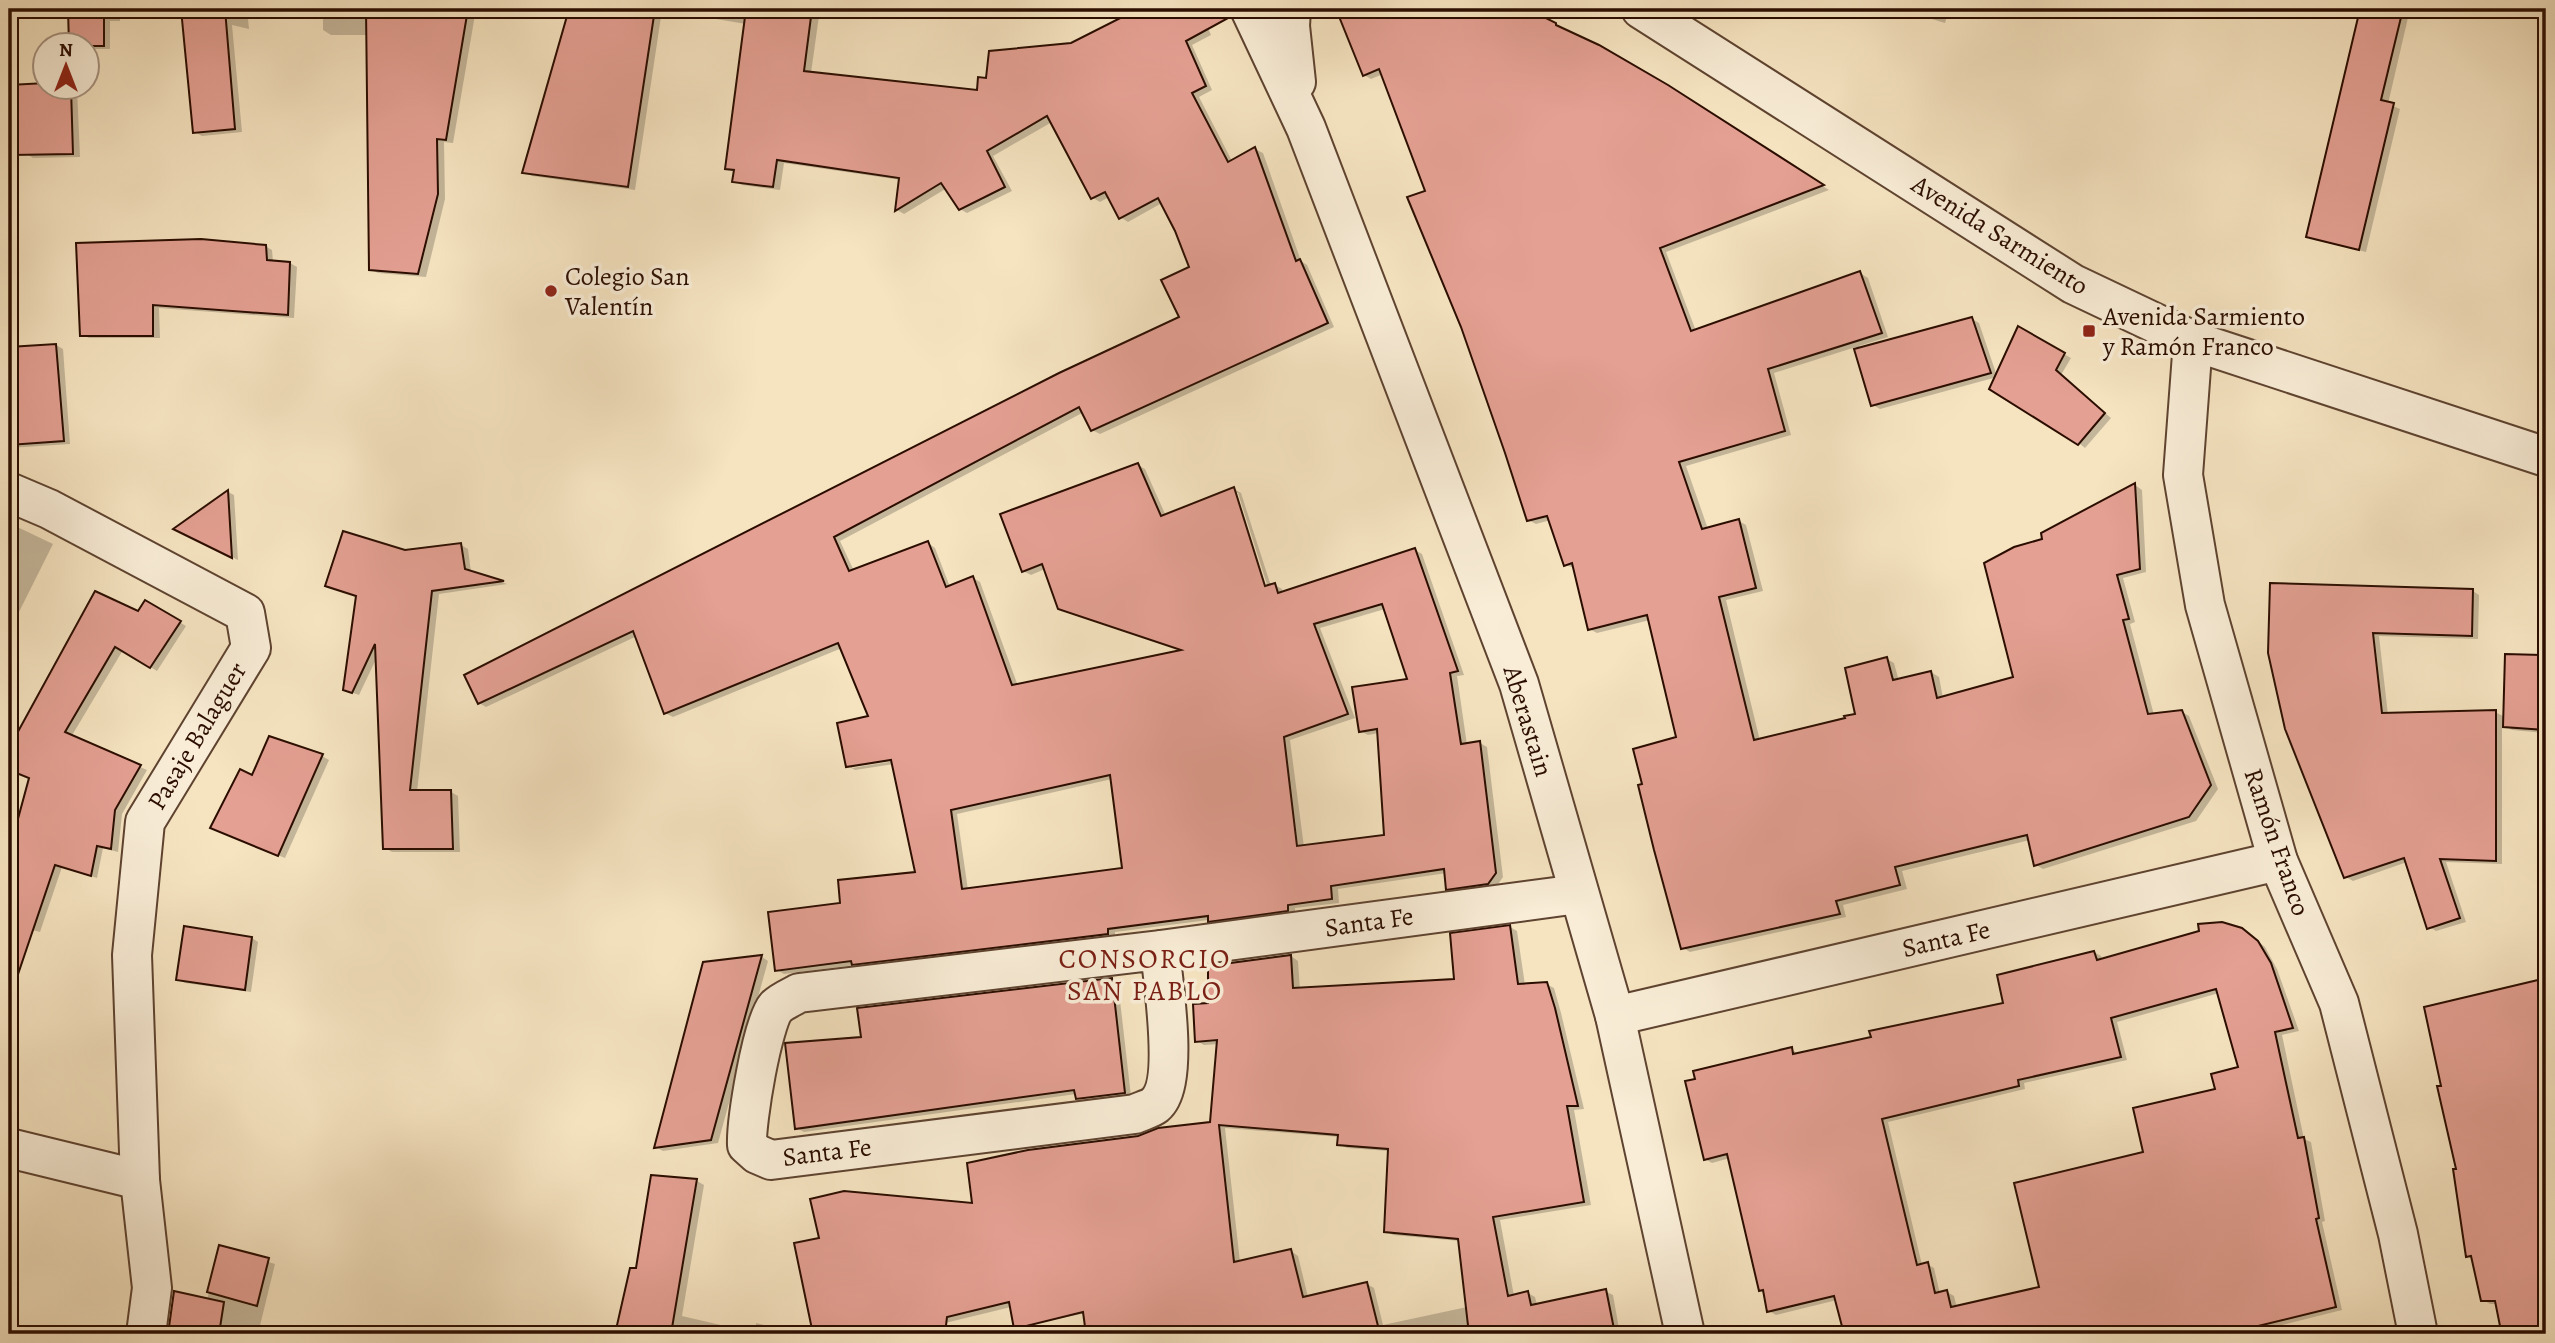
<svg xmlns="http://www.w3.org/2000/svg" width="2555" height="1343" font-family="Alegreya,serif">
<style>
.shadow{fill:#0003;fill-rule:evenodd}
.building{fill:#e4a093;stroke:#2b0d00;stroke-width:2;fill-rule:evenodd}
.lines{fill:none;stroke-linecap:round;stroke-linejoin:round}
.minor-casing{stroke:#5e4330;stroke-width:42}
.minor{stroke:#f9edd7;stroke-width:38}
.poi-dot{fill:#8f2418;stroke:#f9edd7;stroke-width:2.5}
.labels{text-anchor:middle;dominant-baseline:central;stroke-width:7;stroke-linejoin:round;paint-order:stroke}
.street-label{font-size:26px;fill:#2b0d00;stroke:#f9edd7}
.poi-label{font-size:26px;fill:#2b0d00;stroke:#f9edd7;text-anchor:start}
.neighbourhood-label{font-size:28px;letter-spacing:2px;fill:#7a1f14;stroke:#f9edd7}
</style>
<rect width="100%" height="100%" fill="#f6e4c1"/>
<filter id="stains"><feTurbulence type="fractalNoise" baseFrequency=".00286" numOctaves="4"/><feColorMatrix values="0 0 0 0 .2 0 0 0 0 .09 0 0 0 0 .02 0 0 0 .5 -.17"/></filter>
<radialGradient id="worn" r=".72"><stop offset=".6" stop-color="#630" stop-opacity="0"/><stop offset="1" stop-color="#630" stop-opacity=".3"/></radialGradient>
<g class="shadow">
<polygon points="70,9 120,9 120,21 110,21 110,49 88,49 88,46 71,45"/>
<polygon points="178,9 247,9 249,29 232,25 242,132 202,136 195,132 183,17 180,15"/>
<polygon points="299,9 476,9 453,143 444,142 445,199 426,277 378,273 370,269 368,35 331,35 323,30 323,14 306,16 299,12"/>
<path d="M494,9H820L811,73L978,91L987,80L1072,45L1123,19L1118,9H1200L1211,35L1192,45L1212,90L1199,97L1232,161L1255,149L1263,153L1301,261L1307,265L1334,327L1100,434L1092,430L1084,412L840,541L854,571L928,543L935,548L950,587L973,578L980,582L1018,686L1183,651L1067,612L1059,608L1045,569L1031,575L1023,571L1138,465L1145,469L1166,516L1234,489L1241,493L1271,586L1275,585L1282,589L1283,593L1415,550L1422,554L1464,675L1457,676L1467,745L1480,743L1487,747L1503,877L1496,887L1455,893L1448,889L1447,873L1338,889L1339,903L1295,908V914L1217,925L1208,920L1115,932V938L861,968L855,965L784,974L777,970L842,905L917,873L894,764L855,770L848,766L870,717L842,648L673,717L665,713L637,636L486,707L479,703L1181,318L1191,268L1162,203L1128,222L1120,217L1109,197L1100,202L1093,198L1052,122L993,156L1012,191L967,213L960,209L947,188L904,214L897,210L901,180L784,163L780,190L742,185L734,181V172L727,168L746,24L662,10L635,190L532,176L524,172L568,19ZM1234,493H1238L1270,594L1266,595ZM1385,609L1410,680L1360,731L1368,735L1379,733L1386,837L1304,847L1290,740L1355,718L1320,628ZM900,756V760L852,768V765ZM1112,779L1124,870L968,890L957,814Z"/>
<polygon points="1337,9 1497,9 1556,25 1675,92 1829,190 1666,252 1696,331 1860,273 1868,278 1888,337 1859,346 1860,349 1972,319 1979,323 1997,376 2019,329 2071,358 2061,375 2111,418 2085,448 1997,377 1880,409 1873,405 1856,347 1774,373 1791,435 1686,466 1708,529 1739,521 1746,525 1763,591 1726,600 1760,741 1857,715 1887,659 1894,663 1899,681 1931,672 1939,677 1943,698 2015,678 2044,541 2135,485 2142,490 2146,572 2123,578 2135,622 2130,624 2154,715 2182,712 2189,716 2218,789 2196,821 2043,869 2036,865 2030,840 1902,871 1907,889 1843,905 1846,917 1690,952 1683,948 1678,739 1650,620 1597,633 1589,629 1575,568 1565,565 1551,520 1536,524 1528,520 1428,192 1383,74 1371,79 1364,75"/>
<polygon points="1899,9 1949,9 1945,23"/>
<polygon points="2362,9 2410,9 2388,104 2400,109 2366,252 2315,240 2308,236"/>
<polygon points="46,88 77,88 80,157 33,158 27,154"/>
<polygon points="265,246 272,250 273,262 290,263 297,267 294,318 159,308 160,338 89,338 82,335"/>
<polygon points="56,345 63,349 70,444 9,448 9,349"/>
<polygon points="228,492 234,495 238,560 182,533"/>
<polygon points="9,523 53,544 9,632"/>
<polygon points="461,545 468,549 471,572 507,584 439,594 417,792 451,792 458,796 460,852 392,852 385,848 377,657 359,695 345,690 358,597 327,585 404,552"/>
<polygon points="2473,591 2479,595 2478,639 2379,636 2388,715 2495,712 2505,717 2507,656 2546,656 2546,733 2512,730 2502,724 2502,864 2446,862 2466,922 2436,931 2429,927 2407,862 2353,881 2346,877 2270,653"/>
<polygon points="96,594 138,613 146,602 186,626 157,671 123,650 71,737 147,770 122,814 118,852 103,848 97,878 62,867 40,932 9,924 9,852 11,852 30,778 9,769 9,751"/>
<polygon points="322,756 329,760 285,858 219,831 253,777"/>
<path d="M1510,927L1517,931L1525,985L1546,984L1554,988L1561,1013L1584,1109L1574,1110L1591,1205L1500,1220L1514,1296L1528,1293L1535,1297L1537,1305L1605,1291L1613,1295L1620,1334H1154L1151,1322L1101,1310L1022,1326L1011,1307L941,1324L938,1334H815L796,1245L974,1205L1138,1137L1211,1124L1219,1044L1204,1045L1197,1041L1209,1005L1291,956L1298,961L1300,990L1456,981ZM1225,1128L1340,1137L1339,1144L1347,1148L1389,1151L1386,1231L1393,1235L1460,1241L1467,1307L1383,1325L1374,1288L1367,1284L1308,1297L1298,1256L1291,1251L1240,1262Z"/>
<path d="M2249,934L2265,947L2277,969L2299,1031L2282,1035L2304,1139L2311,1142L2325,1221L2322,1222L2342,1310L2246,1334H1846L1837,1300L1776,1315L1769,1311L1765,1292L1761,1290L1730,1158L1712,1163L1705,1159L1792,1049L1799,1055L2005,1005L2094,952L2101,956L2102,960ZM2219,993L2240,1069L2145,1153L2041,1289L1957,1308L1954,1296L1947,1292L1940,1294L1934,1268L1927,1264L1922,1265L1888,1122L2025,1089L2024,1083L2127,1060L2117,1022Z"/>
<polygon points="252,938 258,942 251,992 185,983 178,979"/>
<polygon points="762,957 768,961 718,1143 663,1151 656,1147 704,963"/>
<polygon points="1112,980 1118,983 1131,1096 1084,1102 1077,1098 1076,1094 804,1132 797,1128 863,1039"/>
<polygon points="2538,982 2545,986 2546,991 2546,1334 2508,1334 2506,1328 2502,1325 2497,1304 2490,1304 2483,1300 2473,1259 2467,1256 2458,1170"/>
<polygon points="653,1177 697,1181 704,1185 682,1316 755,1333 756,1323 800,1334 617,1334 631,1269 637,1270"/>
<polygon points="221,1247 275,1264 258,1334 174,1334 170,1332 207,1300"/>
</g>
<g class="building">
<polygon points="68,9 104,9 104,46 69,46"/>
<polygon points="181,9 225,9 235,129 193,133"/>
<polygon points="366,9 468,9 446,140 437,139 438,194 418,274 369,270"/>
<polygon points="569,9 655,9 628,187 522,173"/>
<path d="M746,9H812L804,71L977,90L978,77L986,78L989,51L1071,43L1138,9H1228L1230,17L1186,41L1206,86L1192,93L1228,162L1255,147L1296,261L1300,259L1328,323L1091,431L1079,407L834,537L849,571L928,541L946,587L973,576L1012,685L1181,650L1058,609L1042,564L1022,572L1000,514L1138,463L1161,516L1234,487L1265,586L1275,583L1278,593L1415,548L1458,671L1450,673L1461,744L1480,741L1496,873L1488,884L1446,890L1444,869L1331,886L1332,899L1288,905V911L1208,922V916L1108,929V934L852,965L851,961L775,971L768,912L840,903L838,880L915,872L891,760L846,767L837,723L868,716L838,643L664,714L633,631L478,704L464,675L1059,373L1179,317L1161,280L1189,267L1175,231L1158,198L1119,219L1105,192L1091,199L1047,116L987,151L1005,187L959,210L941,183L895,211L899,178L777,160L773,187L732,182L734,170L725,169ZM1382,604L1407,679L1352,687L1359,732L1377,729L1384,835L1297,846L1284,737L1348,714L1314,624ZM1110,775L1122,868L962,889L951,810Z"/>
<polygon points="1336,9 1528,9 1556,23 1556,25 1599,45 1668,85 1824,185 1660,248 1691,331 1860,271 1882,333 1768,369 1785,431 1679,462 1702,529 1739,519 1756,588 1719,597 1754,740 1845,718 1844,716 1855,714 1845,668 1887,657 1893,680 1931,671 1937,698 2013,677 1984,563 2014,547 2042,539 2041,533 2135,483 2140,569 2117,575 2129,619 2123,620 2148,714 2182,710 2211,785 2189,817 2034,866 2027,835 1895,867 1900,885 1836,901 1840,914 1681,949 1654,850 1638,785 1642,784 1633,749 1676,737 1647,615 1588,630 1572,563 1564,566 1547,516 1527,521 1505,453 1461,327 1407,197 1425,191 1379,69 1363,76"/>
<polygon points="2360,9 2403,9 2381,100 2394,103 2359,250 2306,237"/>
<polygon points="46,83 46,88 71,88 73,154 11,155 9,85"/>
<polygon points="201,239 266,245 267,260 290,262 288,315 153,305 153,336 80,336 76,243"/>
<polygon points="1972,317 1991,373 1871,406 1854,349"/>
<polygon points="2018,326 2065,353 2056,370 2105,413 2078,445 1989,389"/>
<polygon points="56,344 64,441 9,445 9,347"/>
<polygon points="228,490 232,558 173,529"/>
<polygon points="343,531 405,550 461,543 465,569 504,581 432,591 410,790 451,790 453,849 383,849 375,644 352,693 343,690 356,596 325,586"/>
<polygon points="2270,583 2473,589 2472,636 2373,633 2382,713 2496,710 2496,861 2440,859 2460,918 2427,929 2404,858 2344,878 2285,729 2268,653"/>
<polygon points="95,591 138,611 145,600 181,621 150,668 115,647 65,732 141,765 115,810 111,849 97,846 91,876 55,865 15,983 9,982 9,852 29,778 9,770 9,748"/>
<polygon points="2505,654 2546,655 2546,730 2503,727"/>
<polygon points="269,736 323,754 278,856 210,828 240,769 252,775"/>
<path d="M2222,922L2242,928L2258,941L2271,963L2293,1028L2275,1032L2298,1138L2304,1137L2319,1218L2316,1219L2336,1307L2225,1334H1844L1834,1296L1767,1312L1763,1290L1759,1291L1727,1154L1704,1160L1685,1081L1695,1079L1693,1071L1792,1047L1793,1054L1871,1037L1869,1031L2003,1003L1997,975L2094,951L2097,960L2199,931L2198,924ZM2216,989L2238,1067L2211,1074L2215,1089L2133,1108L2143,1152L2014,1183L2039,1287L1951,1307L1947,1290L1935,1293L1928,1262L1917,1265L1882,1119L2019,1086L2018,1080L2121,1057L2111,1018Z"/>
<polygon points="1510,925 1518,984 1547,982 1555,1008 1578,1106 1567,1106 1584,1202 1493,1217 1508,1296 1528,1291 1531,1305 1606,1289 1615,1334 1469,1334 1458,1239 1384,1232 1388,1149 1337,1145 1338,1135 1219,1125 1234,1262 1291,1249 1303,1297 1367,1282 1380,1334 1086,1334 1083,1312 1014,1329 1009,1302 947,1317 945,1334 813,1334 794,1243 819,1238 810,1199 844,1191 972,1203 967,1163 1028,1150 1138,1136 1158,1128 1210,1122 1217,1040 1195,1042 1193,1004 1208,1003 1208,966 1291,955 1293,988 1454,979 1450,933"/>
<polygon points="184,926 252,937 245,990 176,980"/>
<polygon points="762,955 711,1140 654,1148 703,962"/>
<polygon points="1112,978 1125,1093 1076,1099 1074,1090 795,1129 785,1043 861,1037 857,1008"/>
<polygon points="2538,980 2546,1013 2546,1334 2506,1334 2504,1326 2500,1326 2495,1301 2481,1301 2471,1256 2466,1257 2453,1169 2456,1169 2437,1086 2441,1086 2424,1007"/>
<polygon points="651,1175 697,1179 671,1334 615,1334 630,1268 636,1268"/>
<polygon points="219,1245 269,1258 257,1306 207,1292"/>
<polygon points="174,1291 224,1302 219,1334 168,1334"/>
</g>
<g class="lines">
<g class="minor-casing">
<g id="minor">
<polyline points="1250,9 1306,128 1519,684 1615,1016 1685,1334"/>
<polyline points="1291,9 1290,26 1296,82"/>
<polyline points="1641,9 2073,284 2193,341 2546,457"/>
<polyline points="2193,341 2183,475 2205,605 2278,861 2339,1003 2398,1234 2418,1334"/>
<polyline points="9,492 49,509 245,613 251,648 145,822 132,955 140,1180 152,1288 146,1334"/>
<path d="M1160,950C1163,982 1180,1084 1155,1105C1150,1109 1141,1111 1135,1114L771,1160L757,1154L747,1145C746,1122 762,1023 776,1007C782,1001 792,997 799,993L1160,950L1578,894"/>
<polyline points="1615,1016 2278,861"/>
<polyline points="9,1148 140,1180"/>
</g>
</g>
<use href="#minor" class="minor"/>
</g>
<g class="poi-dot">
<circle cx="551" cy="291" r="7"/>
<rect x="2082" y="324" width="14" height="14" rx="3.5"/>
</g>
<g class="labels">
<g class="street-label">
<text transform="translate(2000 235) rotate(32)">Avenida Sarmiento</text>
<text transform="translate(1528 721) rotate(73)">Aberastain</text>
<text transform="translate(197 736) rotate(-59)">Pasaje Balaguer</text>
<text transform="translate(2277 842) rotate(71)">Ramón Franco</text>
<text transform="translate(1369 922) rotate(-8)">Santa Fe</text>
<text transform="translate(1946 939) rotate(-13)">Santa Fe</text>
<text transform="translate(827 1152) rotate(-7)">Santa Fe</text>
</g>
<g class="poi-label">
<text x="565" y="276">Colegio San<tspan x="565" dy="30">Valentín</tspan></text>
<text x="2103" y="316">Avenida Sarmiento<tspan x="2103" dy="30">y Ramón Franco</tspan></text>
</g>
<g class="neighbourhood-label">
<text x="1145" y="959">CONSORCIO<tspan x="1145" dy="32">SAN PABLO</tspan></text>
</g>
</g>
<rect width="2555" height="1343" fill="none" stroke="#f6e4c1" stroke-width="35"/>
<rect x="10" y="10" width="2534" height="1322" fill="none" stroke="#2b0d00" stroke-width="3.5"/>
<rect x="18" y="18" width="2520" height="1308" fill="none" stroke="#2b0d00" stroke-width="2"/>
<g transform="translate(66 66)"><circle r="33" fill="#f9edd7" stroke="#a79381" stroke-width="2"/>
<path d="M0-5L12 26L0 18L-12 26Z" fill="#8f2418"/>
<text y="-10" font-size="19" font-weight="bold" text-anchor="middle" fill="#2b0d00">N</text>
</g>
<rect width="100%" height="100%" filter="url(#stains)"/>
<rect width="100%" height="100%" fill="url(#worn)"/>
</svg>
